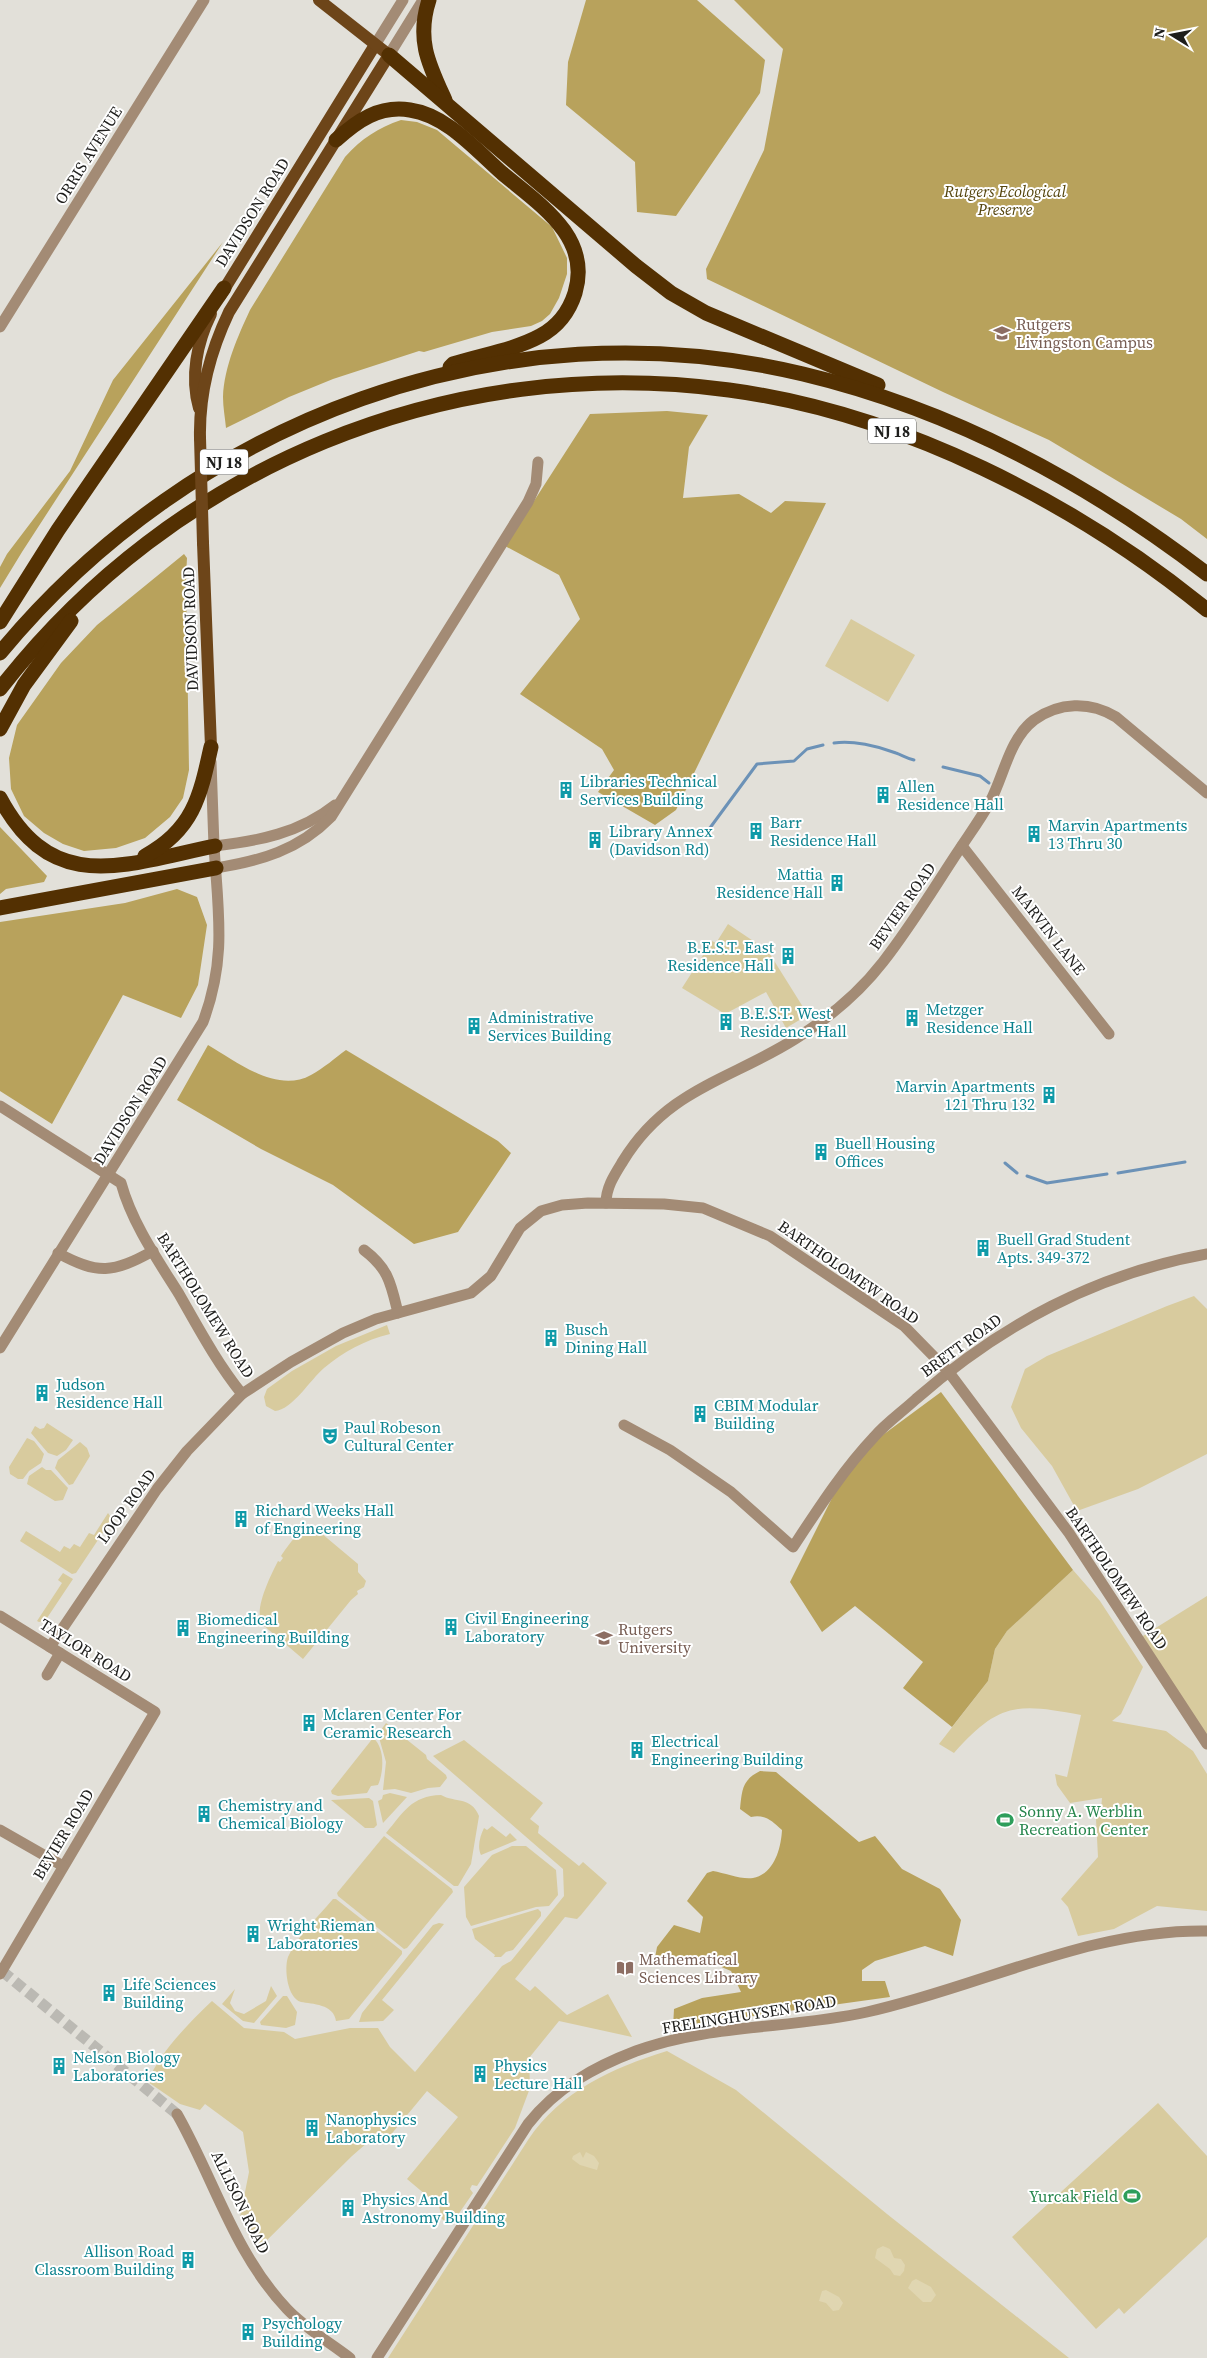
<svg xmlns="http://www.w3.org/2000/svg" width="1207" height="2358" font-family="'Source Serif 4',serif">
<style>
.green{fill:#d8cb9e}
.forest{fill:#b8a25c}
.sand{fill:#e0d6b1}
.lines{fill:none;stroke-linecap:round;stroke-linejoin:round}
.stream{stroke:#6c92b7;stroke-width:3}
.minor-tunnel{stroke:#bbb9b3;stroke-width:11;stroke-dasharray:11 5.5;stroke-linecap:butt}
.minor{stroke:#a38b75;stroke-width:11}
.major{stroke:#6d4519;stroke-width:12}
.highway{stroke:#533002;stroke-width:15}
.major-bridge{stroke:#6d4519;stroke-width:12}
.labels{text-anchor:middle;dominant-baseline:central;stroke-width:4;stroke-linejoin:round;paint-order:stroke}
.shield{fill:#fff;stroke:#626260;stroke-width:1}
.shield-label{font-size:15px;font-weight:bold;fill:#1e1e1c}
.street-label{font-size:16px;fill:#1e1e1c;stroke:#fff}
.park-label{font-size:16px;font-style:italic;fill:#55450d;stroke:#fff}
.education-label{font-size:16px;fill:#785e54;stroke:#fff;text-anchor:start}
.culture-label{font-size:16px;fill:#0d838f;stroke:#fff;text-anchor:start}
.leisure-label{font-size:16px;fill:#27864d;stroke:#fff;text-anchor:start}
</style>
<rect width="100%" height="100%" fill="#e2e0d9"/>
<g class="green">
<polygon points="851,619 915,655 888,702 825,666"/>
<polygon points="728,924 768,951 808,1015 786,1028 766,992 725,1014 682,988 712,941 716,943"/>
<polygon points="1194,1296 1207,1309 1207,1454 1138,1489 1077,1511 1052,1466 1021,1428 1011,1407 1025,1369 1047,1356 1167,1306"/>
<path d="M387,1325L390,1334C365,1340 343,1352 324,1368C310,1380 292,1410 275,1411L266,1406L264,1397L267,1389L292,1371L336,1346Z"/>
<polygon points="47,1423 73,1440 66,1450 57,1456 48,1453 31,1433 35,1426 40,1429 44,1428"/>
<polygon points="27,1438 34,1441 44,1454 41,1463 29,1471 23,1479 18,1479 10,1474 9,1467"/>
<polygon points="80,1442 87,1448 90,1456 73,1484 69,1485 55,1468 58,1460"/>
<polygon points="42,1467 46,1470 51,1470 68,1488 63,1500 55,1501 27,1484 29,1476"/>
<polygon points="108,1513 112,1519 76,1573 72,1574 20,1541 26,1531 60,1552 64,1546 70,1549 74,1544 80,1547 89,1533 94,1535"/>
<path d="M310,1527L315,1528L358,1564V1572L366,1581L364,1587L357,1591L358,1594L351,1600L303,1659L263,1625C252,1612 271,1575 278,1561L280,1562L283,1558L281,1556C288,1546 298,1530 310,1527Z"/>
<path d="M1073,1570L1100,1601L1143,1667L1121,1714L1112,1721L1166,1731L1193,1751L1207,1774V1911L1157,1906L1114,1929L1078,1936L1068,1907L1061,1899L1098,1857L1096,1819L1101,1809L1102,1798L1070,1803L1057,1785L1055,1774L1067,1777L1081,1715C1018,1703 999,1702 954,1753L939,1744L988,1681L995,1649L1007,1631Z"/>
<polygon points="63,1573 73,1579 45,1621 39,1622 37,1621 62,1583 58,1580"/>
<polygon points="1207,1596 1207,1737 1138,1639"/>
<polygon points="386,1723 426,1755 427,1759 446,1775 447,1778 440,1787 428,1788 411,1793 395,1789 383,1790 386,1762 378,1734"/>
<path d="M373,1738C385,1747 384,1772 378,1785L371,1786L367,1793L338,1796L332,1794L331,1791Z"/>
<path d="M464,1740L543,1803L530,1819L539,1826L538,1833L579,1866L583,1862L607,1883L581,1915L577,1919L565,1917L515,1979L530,1991L535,1986L567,2015L608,1994L632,2037L559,2021L529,2058L530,2088L515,2128L477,2186L472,2185L470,2189L473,2193L453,2222L447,2223L442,2219L439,2206L407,2179L458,2117L427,2091L384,2143L375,2136L352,2156L256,2251L240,2217L249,2172L243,2132L205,2104L200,2110L180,2104L148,2082C158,2054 190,2022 212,2001L244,2028L284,2032L295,2039L350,2028H378L390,2047L415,2072L502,1966L511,1961L564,1896L563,1869L433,1756Z"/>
<polygon points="390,1793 407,1797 383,1823 378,1801 382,1799 383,1795"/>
<path d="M441,1795C455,1803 471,1796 479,1816L471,1864L458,1886H454L386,1833C404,1812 411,1796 441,1795Z"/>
<polygon points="369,1798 373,1801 377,1825 374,1828 365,1828 331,1800"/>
<path d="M492,1826L506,1837L510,1833L517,1840L481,1855C477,1847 480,1836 484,1828L487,1830Z"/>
<polygon points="384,1836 452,1889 453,1892 407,1948 404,1949 338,1896 337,1893"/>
<polygon points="512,1846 526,1846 556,1870 558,1895 549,1906 536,1907 471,1926 466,1917 464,1887 492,1855"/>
<path d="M333,1899H336L402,1951V1954L349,2019L336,2021C334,2004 312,2004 301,2002C287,1998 284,1968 288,1957C297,1936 318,1917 333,1899Z"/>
<polygon points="538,1909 541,1912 541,1916 513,1950 506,1952 501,1957 494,1957 495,1955 475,1939 472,1929"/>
<polygon points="439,1923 444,1924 382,2000 394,2010 383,2021 359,2022 362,2013 433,1925"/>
<polygon points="271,1986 277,1996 254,2023 243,2021 222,2004 235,1989 230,2003 235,2011 244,2014 266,2001"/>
<polygon points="283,1996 287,1996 297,2012 295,2025 286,2028 261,2025 260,2022"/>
<path d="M667,2051L736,2090L887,2214L1069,2358H388L528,2140C561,2091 612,2068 667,2051Z"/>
<polygon points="1158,2103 1207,2156 1207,2237 1124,2314 1119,2308 1096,2329 1012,2237"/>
</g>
<g class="forest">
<polygon points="586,0 697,0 765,60 760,93 676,216 637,212 635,162 566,105 568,62"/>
<polygon points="734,0 1207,0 1207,539 1181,519 1049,440 943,392 707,279 706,269 764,150 783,49"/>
<path d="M401,120L417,122L437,130L552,227L567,258V274L559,298L550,314L542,321L531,326L492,332L424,352L419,351L333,379L289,397L226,428C225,418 223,407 223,397C224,367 238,336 250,310L345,157C362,138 378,128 401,120Z"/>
<polygon points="223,242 22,552 0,588 0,567 7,554 70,471 113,380"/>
<polygon points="667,411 708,415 689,447 683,498 739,494 771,513 785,501 826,503 676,810 655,825 598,792 614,770 602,749 520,694 580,619 559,575 505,546 590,414"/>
<polygon points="184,554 187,558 186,577 189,770 183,798 170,817 145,838 116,848 84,851 63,844 44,833 24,816 11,789 9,758 17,725 61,663 97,625"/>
<polygon points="0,827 47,876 44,882 6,889 0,894"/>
<polygon points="177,889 197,897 207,925 198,985 181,1018 123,995 52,1124 0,1091 0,922 125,903"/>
<path d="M208,1045C237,1062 277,1094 311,1075C324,1068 335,1058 346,1050L498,1141L511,1153L458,1232L414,1244L333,1185L261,1149L177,1100Z"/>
<polygon points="941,1392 1073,1570 1007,1631 995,1649 988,1681 952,1727 903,1688 923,1662 855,1606 822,1632 790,1582 837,1488 876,1440"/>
<path d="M760,1771L776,1772L859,1842L875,1836L902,1869L940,1889L961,1920L953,1956L925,1946L875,1961L862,1970V1981H885L890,1997L673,2027L674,2009L702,1998L741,1992L731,1971L695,1956L664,1961L655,1958L657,1947L674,1925L700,1933L703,1917L687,1901L707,1873L713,1871C725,1873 742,1880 753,1878C774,1874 781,1849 782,1830C772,1821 765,1814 751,1817L740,1809C742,1790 742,1780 760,1771Z"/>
</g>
<g class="sand">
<polygon points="580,2152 583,2158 586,2152 594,2156 599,2163 597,2170 580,2165 572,2159 573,2156"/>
<polygon points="883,2246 890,2249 894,2258 901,2259 905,2265 904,2271 900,2276 894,2275 890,2269 875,2258 877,2249"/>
<polygon points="916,2279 931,2287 936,2295 931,2302 923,2302 908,2288 912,2281"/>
<polygon points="826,2290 839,2297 843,2303 839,2310 833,2311 826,2303 819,2301 822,2291"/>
</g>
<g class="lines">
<g class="stream">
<path d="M834,743C852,740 878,746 896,753C902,755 906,758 914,760"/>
<polyline points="943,767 980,776 989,783"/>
<polyline points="704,836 757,764 794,761 807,749 823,745"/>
<polyline points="1005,1163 1017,1173"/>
<polyline points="1118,1173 1185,1162"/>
<polyline points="1027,1176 1047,1183 1107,1174"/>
</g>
<polyline class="minor-tunnel" points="2,1971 177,2114"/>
<g class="minor">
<polyline points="375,45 403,0"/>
<polyline points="389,55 423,0"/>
<polyline points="0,327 204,0"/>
<path d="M215,846C258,841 300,833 335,805"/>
<polyline points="962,846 1109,1034"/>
<path d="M216,868C260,861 299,850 331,817L528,502L536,484L538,462"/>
<path d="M0,1106L121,1183C132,1223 157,1259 179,1294C199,1329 217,1363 242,1394"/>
<path d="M606,1203C606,1187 615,1174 623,1161C667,1089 730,1080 795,1039C829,1018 859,993 883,962C911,926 932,891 957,853C968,836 980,820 990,802C1004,776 1009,739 1034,720C1059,702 1090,701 1116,717L1207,793"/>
<path d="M364,1250C389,1269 391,1284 398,1313"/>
<path d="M58,1253C98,1275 113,1273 153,1251"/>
<path d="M0,1348L203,1022C227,958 218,912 214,846C213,818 212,790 211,762"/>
<path d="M624,1425L670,1450L731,1492L793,1547C818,1509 843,1470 874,1437C886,1423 902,1412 916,1399C1001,1325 1095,1274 1207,1254"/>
<polyline points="0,1616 155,1712 0,1974"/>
<polyline points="50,1647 157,1489 187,1451 242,1394 291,1362 343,1333 376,1319 471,1293 491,1276 520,1228 541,1211 562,1205 588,1203 664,1204 703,1208 770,1236 904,1326 948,1371 1069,1533 1207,1744"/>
<polyline points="47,1675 60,1653"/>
<polyline points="0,1830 63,1866"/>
<path d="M177,2114C214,2179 234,2253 287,2309C305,2328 329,2342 350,2358"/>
<path d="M377,2358L528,2124C556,2088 594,2067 636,2051C710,2024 791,2029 867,2012C980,1987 1089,1929 1207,1931"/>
</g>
<g class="major">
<polyline points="220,296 375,45"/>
<path d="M199,408C190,377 197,342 211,314"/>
<path d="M200,438C199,393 210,352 229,312L389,55L319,0"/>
<polyline points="203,543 211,747"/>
</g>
<g class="highway">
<path d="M429,0C416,40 429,65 445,100"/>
<polyline points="389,55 636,266 671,293 706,313 878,385"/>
<path d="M336,140C357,121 379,105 410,110C446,115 475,149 502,173C539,204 592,237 575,293C569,312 557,327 540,336C514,350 481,355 453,364L450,367"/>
<polyline points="0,622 58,530 224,288"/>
<path d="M0,653C193,419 504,302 803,374C950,409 1087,482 1207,574"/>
<path d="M0,689C173,466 449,352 729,390C900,413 1075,502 1207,610"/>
<polyline points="0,729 24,685 71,621"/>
<path d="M0,798C53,897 125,864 215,846"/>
<path d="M145,856C193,830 200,797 211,747"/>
<polyline points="0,908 216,868"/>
</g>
<polyline class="major-bridge" points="200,438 203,543"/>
</g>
<defs>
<g id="university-bare" transform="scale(1.35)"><path d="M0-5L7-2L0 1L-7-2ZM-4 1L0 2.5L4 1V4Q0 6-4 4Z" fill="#8d6e63" stroke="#fff" stroke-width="2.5" paint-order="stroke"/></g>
<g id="building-bare" transform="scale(1.35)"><path d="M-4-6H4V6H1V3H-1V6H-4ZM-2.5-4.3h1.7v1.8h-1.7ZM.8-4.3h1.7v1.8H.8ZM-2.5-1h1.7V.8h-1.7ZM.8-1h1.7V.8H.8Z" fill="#0f9aa8" stroke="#fff" stroke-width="2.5" paint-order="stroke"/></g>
<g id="theatre-bare" transform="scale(1.35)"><path d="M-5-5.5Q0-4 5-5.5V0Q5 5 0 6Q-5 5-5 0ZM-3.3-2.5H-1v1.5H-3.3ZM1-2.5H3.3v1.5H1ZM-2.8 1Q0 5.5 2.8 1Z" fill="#0f9aa8" stroke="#fff" stroke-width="2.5" paint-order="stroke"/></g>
<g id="stadium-bare" transform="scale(1.35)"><path d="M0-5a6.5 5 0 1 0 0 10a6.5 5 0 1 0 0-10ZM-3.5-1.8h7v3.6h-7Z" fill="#2e9e5b" stroke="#fff" stroke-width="2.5" paint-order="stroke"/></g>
<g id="library-bare" transform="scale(1.35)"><path d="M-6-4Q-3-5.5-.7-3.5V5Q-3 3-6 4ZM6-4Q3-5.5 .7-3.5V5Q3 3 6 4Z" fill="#8d6e63" stroke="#fff" stroke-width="2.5" paint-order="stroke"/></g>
</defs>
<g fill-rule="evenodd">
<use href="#university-bare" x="1002" y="333"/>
<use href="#building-bare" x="566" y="790"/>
<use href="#building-bare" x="883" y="795"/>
<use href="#building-bare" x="756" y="831"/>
<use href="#building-bare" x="1034" y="834"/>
<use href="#building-bare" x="595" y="840"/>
<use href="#building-bare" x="837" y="883"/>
<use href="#building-bare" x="788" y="956"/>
<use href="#building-bare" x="912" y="1018"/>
<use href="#building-bare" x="726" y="1022"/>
<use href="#building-bare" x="474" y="1026"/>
<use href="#building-bare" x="1049" y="1095"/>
<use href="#building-bare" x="821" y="1152"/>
<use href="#building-bare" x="983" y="1248"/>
<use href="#building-bare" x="551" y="1338"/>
<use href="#building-bare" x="42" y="1393"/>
<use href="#building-bare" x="700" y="1414"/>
<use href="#theatre-bare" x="330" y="1436"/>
<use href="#building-bare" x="241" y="1519"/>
<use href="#building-bare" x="451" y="1627"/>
<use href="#building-bare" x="183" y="1628"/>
<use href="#university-bare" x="604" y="1638"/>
<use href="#building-bare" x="309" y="1723"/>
<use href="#building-bare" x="637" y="1750"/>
<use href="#building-bare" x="204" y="1814"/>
<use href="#stadium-bare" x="1005" y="1820"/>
<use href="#building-bare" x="253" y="1934"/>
<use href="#library-bare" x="625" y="1968"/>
<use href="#building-bare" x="109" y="1993"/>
<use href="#building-bare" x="59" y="2066"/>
<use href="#building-bare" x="480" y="2074"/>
<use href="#building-bare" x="312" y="2128"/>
<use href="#stadium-bare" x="1132" y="2196"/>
<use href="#building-bare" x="348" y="2208"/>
<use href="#building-bare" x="188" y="2260"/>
<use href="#building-bare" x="248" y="2332"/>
</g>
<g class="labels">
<g class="shield">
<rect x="868" y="418.5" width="48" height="25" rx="4"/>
<rect x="200" y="449.5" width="48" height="25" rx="4"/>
</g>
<g class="shield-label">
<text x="892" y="431">NJ 18</text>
<text x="224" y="462">NJ 18</text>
</g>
<g class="street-label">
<text transform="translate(88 155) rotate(-58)">ORRIS AVENUE</text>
<text transform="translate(252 212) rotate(-58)">DAVIDSON ROAD</text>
<text transform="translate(190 629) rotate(-92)">DAVIDSON ROAD</text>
<text transform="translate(902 906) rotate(-55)">BEVIER ROAD</text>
<text transform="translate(1049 930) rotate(52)">MARVIN LANE</text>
<text transform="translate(130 1110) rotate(-58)">DAVIDSON ROAD</text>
<text transform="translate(849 1272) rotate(35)">BARTHOLOMEW ROAD</text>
<text transform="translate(206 1305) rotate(58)">BARTHOLOMEW ROAD</text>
<text transform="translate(961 1345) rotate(-36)">BRETT ROAD</text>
<text transform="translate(126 1506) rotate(-54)">LOOP ROAD</text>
<text transform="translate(1117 1578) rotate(56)">BARTHOLOMEW ROAD</text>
<text transform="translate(86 1650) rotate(32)">TAYLOR ROAD</text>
<text transform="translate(63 1834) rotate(-59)">BEVIER ROAD</text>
<text transform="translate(749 2014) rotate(-9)">FRELINGHUYSEN ROAD</text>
<text transform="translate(241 2202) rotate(64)">ALLISON ROAD</text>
</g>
<g class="park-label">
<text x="1005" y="191">Rutgers Ecological<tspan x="1005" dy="18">Preserve</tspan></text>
</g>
<g class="education-label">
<text x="1016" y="324">Rutgers<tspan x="1016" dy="18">Livingston Campus</tspan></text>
<text x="618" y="1629">Rutgers<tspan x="618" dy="18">University</tspan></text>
<text x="639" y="1959">Mathematical<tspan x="639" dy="18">Sciences Library</tspan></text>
</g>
<g class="culture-label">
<text x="580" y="781">Libraries Technical<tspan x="580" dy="18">Services Building</tspan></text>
<text x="897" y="786">Allen<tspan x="897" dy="18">Residence Hall</tspan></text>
<text x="770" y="822">Barr<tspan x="770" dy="18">Residence Hall</tspan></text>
<text x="1048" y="825">Marvin Apartments<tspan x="1048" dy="18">13 Thru 30</tspan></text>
<text x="609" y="831">Library Annex<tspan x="609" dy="18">(Davidson Rd)</tspan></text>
<text x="823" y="874" text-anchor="end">Mattia<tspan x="823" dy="18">Residence Hall</tspan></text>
<text x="774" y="947" text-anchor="end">B.E.S.T. East<tspan x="774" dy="18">Residence Hall</tspan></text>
<text x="926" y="1009">Metzger<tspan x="926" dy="18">Residence Hall</tspan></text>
<text x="740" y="1013">B.E.S.T. West<tspan x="740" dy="18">Residence Hall</tspan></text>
<text x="488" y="1017">Administrative<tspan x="488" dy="18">Services Building</tspan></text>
<text x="1035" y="1086" text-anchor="end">Marvin Apartments<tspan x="1035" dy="18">121 Thru 132</tspan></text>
<text x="835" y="1143">Buell Housing<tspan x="835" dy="18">Offices</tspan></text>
<text x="997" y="1239">Buell Grad Student<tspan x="997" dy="18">Apts. 349-372</tspan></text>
<text x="565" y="1329">Busch<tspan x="565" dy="18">Dining Hall</tspan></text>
<text x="56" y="1384">Judson<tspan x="56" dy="18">Residence Hall</tspan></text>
<text x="714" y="1405">CBIM Modular<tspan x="714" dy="18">Building</tspan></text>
<text x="344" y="1427">Paul Robeson<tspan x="344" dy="18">Cultural Center</tspan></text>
<text x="255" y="1510">Richard Weeks Hall<tspan x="255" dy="18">of Engineering</tspan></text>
<text x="465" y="1618">Civil Engineering<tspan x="465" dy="18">Laboratory</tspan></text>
<text x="197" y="1619">Biomedical<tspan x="197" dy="18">Engineering Building</tspan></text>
<text x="323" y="1714">Mclaren Center For<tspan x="323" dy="18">Ceramic Research</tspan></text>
<text x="651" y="1741">Electrical<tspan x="651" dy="18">Engineering Building</tspan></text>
<text x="218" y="1805">Chemistry and<tspan x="218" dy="18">Chemical Biology</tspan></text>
<text x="267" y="1925">Wright Rieman<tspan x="267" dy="18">Laboratories</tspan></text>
<text x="123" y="1984">Life Sciences<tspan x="123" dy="18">Building</tspan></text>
<text x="73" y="2057">Nelson Biology<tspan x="73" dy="18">Laboratories</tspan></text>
<text x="494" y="2065">Physics<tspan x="494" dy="18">Lecture Hall</tspan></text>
<text x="326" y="2119">Nanophysics<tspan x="326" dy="18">Laboratory</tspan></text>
<text x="362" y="2199">Physics And<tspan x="362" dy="18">Astronomy Building</tspan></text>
<text x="174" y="2251" text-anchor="end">Allison Road<tspan x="174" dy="18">Classroom Building</tspan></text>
<text x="262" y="2323">Psychology<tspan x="262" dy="18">Building</tspan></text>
</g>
<g class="leisure-label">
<text x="1019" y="1811">Sonny A. Werblin<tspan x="1019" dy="18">Recreation Center</tspan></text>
<text x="1118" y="2196" text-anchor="end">Yurcak Field</text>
</g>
</g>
<g transform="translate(1172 35) rotate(280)" stroke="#ffffff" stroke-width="4" paint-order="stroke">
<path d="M0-4L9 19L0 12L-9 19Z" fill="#1e1e1c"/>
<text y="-8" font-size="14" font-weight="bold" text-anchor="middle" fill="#1e1e1c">N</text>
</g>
</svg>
